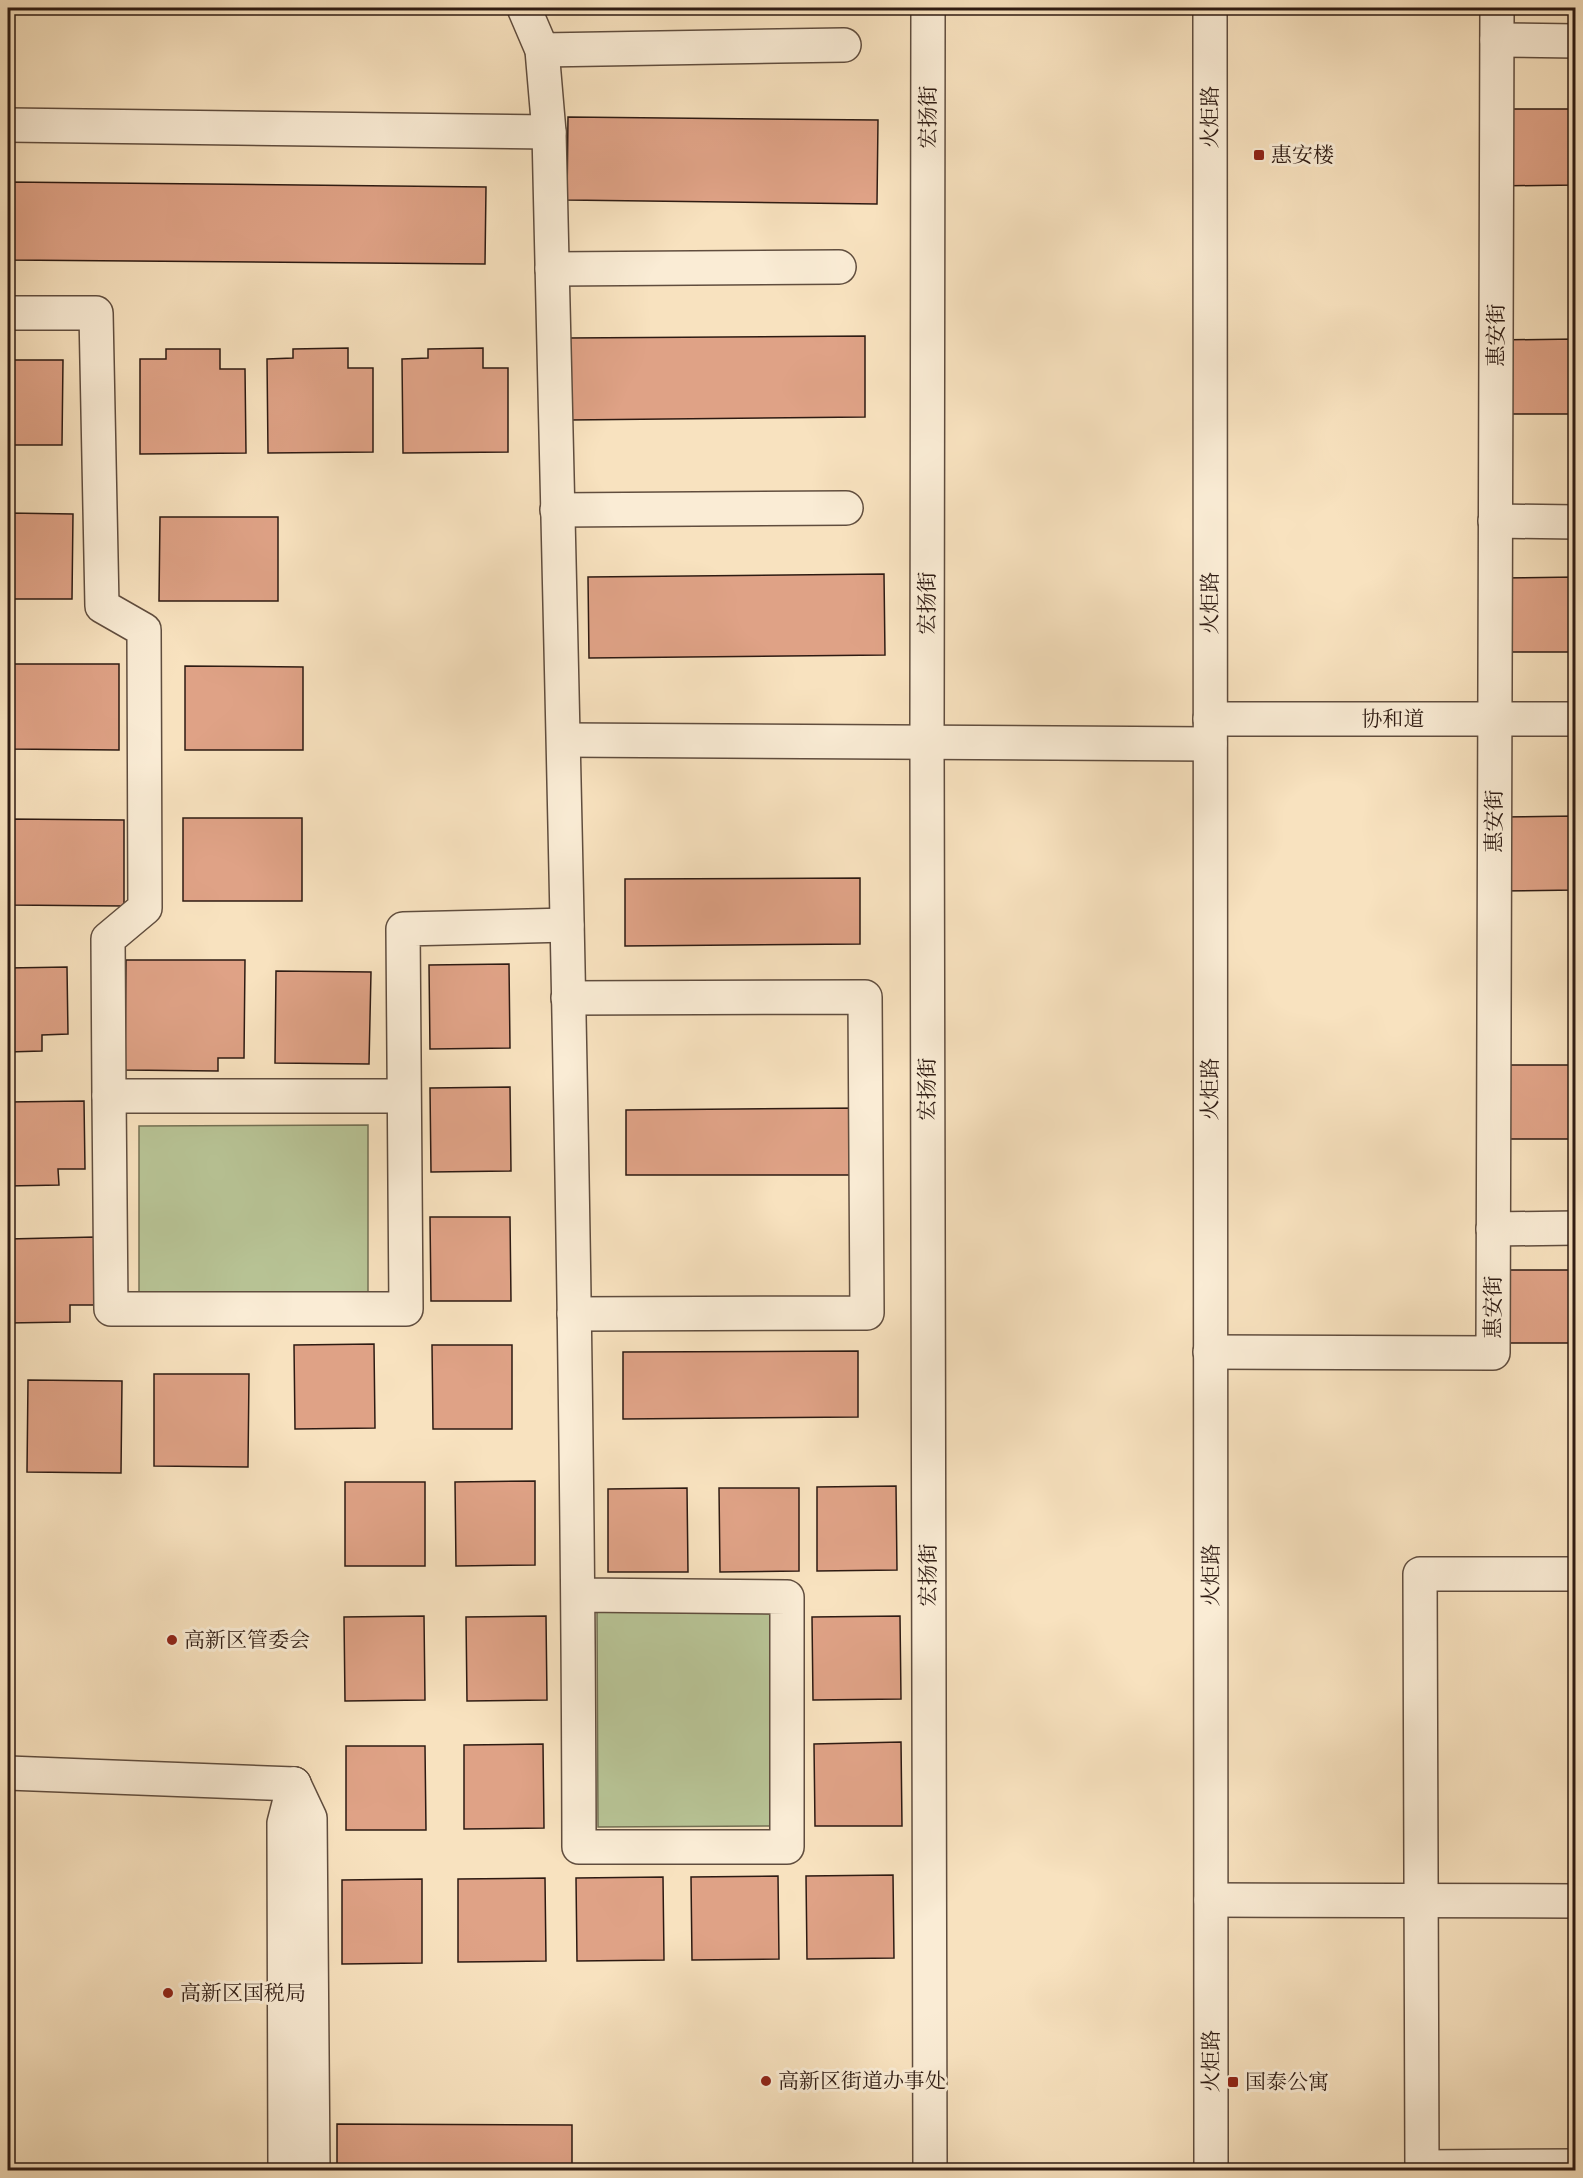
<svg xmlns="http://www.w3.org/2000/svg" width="1583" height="2178" font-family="'IM FELL French Canon','Noto Serif SC',serif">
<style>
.green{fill:#b8c496;stroke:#737054;stroke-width:1.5}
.building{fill:#dfa286;stroke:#2e1b13;stroke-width:1.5}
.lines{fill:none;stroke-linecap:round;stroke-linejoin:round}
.minor-casing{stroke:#604d3e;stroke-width:36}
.minor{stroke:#faecd5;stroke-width:33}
.poi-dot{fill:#8f2418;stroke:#faecd5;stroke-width:2}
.labels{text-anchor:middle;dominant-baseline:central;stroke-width:6;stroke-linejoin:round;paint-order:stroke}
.street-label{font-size:21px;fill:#2e1b13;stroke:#faecd5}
.poi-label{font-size:21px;fill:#2e1b13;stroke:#faecd5;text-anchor:start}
</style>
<rect width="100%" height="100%" fill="#f8e2bf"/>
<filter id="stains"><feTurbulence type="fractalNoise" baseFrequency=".00333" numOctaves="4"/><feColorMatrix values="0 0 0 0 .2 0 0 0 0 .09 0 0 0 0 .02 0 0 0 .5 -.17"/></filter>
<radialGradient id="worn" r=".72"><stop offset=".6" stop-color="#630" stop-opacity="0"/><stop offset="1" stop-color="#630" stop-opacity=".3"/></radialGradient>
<g class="green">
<polygon points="368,1125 368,1296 139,1297 139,1126"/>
<polygon points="771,1611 773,1826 598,1827 597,1612"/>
</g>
<g class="building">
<polygon points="1494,109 1576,109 1576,185 1495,186"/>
<polygon points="568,117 878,120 877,204 567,200"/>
<polygon points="8,182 486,187 485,264 8,260"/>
<polygon points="865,336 865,417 569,420 568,338"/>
<polygon points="1576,339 1576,414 1495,414 1495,340"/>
<polygon points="348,348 348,368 373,368 373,452 268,453 267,359 293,358 293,349"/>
<polygon points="483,348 483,368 508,368 508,452 403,453 402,359 428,358 428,349"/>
<polygon points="166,349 220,349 220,369 245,369 246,453 140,454 140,359 166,359"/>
<polygon points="8,360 63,360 62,445 8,445"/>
<polygon points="8,513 73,514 72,599 8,599"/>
<polygon points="160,517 278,517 278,601 159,601"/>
<polygon points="884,574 885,655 589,658 588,577"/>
<polygon points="1576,577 1576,652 1498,652 1497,578"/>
<polygon points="8,664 119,664 119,750 8,749"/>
<polygon points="185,666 303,667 303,750 185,750"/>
<polygon points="1576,816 1576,890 1498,891 1497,817"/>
<rect x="183" y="818" width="119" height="83"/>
<polygon points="8,819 124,820 124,906 8,905"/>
<polygon points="860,878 860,944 625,946 625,879"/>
<polygon points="126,960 245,960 244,1058 218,1058 218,1071 125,1070"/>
<polygon points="509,964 510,1048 430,1049 429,965"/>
<polygon points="67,967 68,1034 42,1035 42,1051 8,1052 8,968"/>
<polygon points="276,971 371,972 369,1064 275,1063"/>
<rect x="1498" y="1065" width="78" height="74"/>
<polygon points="510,1087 511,1171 431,1172 430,1088"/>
<polygon points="84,1101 85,1169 58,1169 59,1185 8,1186 8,1102"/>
<polygon points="860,1108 860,1175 626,1175 626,1110"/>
<polygon points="430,1217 510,1217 511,1301 431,1301"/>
<polygon points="95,1237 96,1305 70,1305 70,1322 8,1323 8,1239"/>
<rect x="1492" y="1270" width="84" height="73"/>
<polygon points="374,1344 375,1428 295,1429 294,1345"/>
<polygon points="432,1345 512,1345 512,1429 433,1429"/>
<polygon points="858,1351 858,1417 623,1419 623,1352"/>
<polygon points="154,1374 249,1374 248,1467 154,1466"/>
<polygon points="28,1380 122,1381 121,1473 27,1472"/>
<polygon points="535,1481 535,1565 456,1566 455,1482"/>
<rect x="345" y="1482" width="80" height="84"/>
<polygon points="896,1486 897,1570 817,1571 817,1487"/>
<polygon points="687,1488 688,1572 608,1572 608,1489"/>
<polygon points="719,1488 799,1488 799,1571 720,1572"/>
<polygon points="424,1616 425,1700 345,1701 344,1617"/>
<polygon points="546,1616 547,1700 467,1701 466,1617"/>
<polygon points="900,1616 901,1699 813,1700 812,1617"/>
<polygon points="901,1742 902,1826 815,1826 814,1744"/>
<polygon points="543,1744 544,1828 464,1829 464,1745"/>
<polygon points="346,1746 425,1746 426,1830 346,1830"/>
<polygon points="893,1875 894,1958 807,1959 806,1876"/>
<polygon points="778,1876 779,1959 692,1960 691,1877"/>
<polygon points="663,1877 664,1960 577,1961 576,1878"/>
<polygon points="545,1878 546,1961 458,1962 458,1879"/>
<polygon points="422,1879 422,1963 342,1964 342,1880"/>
<polygon points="337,2124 572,2125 572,2170 337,2170"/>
</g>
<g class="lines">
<g class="minor-casing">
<g id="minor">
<path d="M524,8L542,50L549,132C562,704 578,1276 579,1847H787V1597L578,1595"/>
<polyline points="928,8 927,742 930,2170"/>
<polyline points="1210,8 1211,2170"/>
<polyline points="1497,40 1576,41"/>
<polyline points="542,50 844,45"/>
<polyline points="8,125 549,132"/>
<polyline points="552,269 839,267"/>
<polyline points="8,313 96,313 102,606 144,630 145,908 108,939 109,1096"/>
<polyline points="557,510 846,508"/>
<polyline points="1495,521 1576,522"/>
<polyline points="1210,719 1576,719"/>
<polyline points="564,740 1210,744"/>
<polyline points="568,998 865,997 867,1313 574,1314"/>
<polyline points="404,1096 109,1096 111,1309 406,1309 403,929 567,925"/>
<polyline points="1493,1229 1576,1228"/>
<polyline points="1210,1352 1493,1353 1497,8"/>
<polyline points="8,1773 294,1784"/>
<polyline points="294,1784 310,1818 313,2170"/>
<polyline points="1211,1900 1576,1901"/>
<polyline points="1422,2167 1576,2166"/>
<polyline points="285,2170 284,1823 294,1784"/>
<polyline points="1422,2170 1420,1574 1576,1574"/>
</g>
</g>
<use href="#minor" class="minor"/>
</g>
<g class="poi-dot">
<rect x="1253" y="149" width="12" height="12" rx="3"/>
<circle cx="172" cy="1640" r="6"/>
<circle cx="168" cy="1993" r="6"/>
<circle cx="766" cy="2081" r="6"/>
<rect x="1227" y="2076" width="12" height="12" rx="3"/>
</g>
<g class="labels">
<g class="street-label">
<text transform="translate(928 117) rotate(-90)">宏扬街</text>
<text transform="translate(1210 117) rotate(-90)">火炬路</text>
<text transform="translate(1496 335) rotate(-90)">惠安街</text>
<text transform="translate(927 603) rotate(-90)">宏扬街</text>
<text transform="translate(1210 603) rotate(-90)">火炬路</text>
<text x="1393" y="719">协和道</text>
<text transform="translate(1494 821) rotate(-90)">惠安街</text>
<text transform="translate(927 1089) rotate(-90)">宏扬街</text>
<text transform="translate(1210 1089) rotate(-90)">火炬路</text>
<text transform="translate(1493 1307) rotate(-90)">惠安街</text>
<text transform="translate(928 1575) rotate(-90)">宏扬街</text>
<text transform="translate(1211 1575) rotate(-90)">火炬路</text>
<text transform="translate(1211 2061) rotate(-90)">火炬路</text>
</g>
<g class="poi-label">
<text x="1271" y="155">惠安楼</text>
<text x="184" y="1640">高新区管委会</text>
<text x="180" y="1993">高新区国税局</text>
<text x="778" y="2081">高新区街道办事处</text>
<text x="1245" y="2082">国泰公寓</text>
</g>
</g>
<rect width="1583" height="2178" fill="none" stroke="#f8e2bf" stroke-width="30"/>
<rect x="9" y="9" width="1565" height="2160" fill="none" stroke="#2e1b13" stroke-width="3"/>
<rect x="15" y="15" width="1553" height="2148" fill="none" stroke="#2e1b13" stroke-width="1.5"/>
<rect width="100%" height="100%" filter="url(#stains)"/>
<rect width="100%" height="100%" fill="url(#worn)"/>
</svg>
